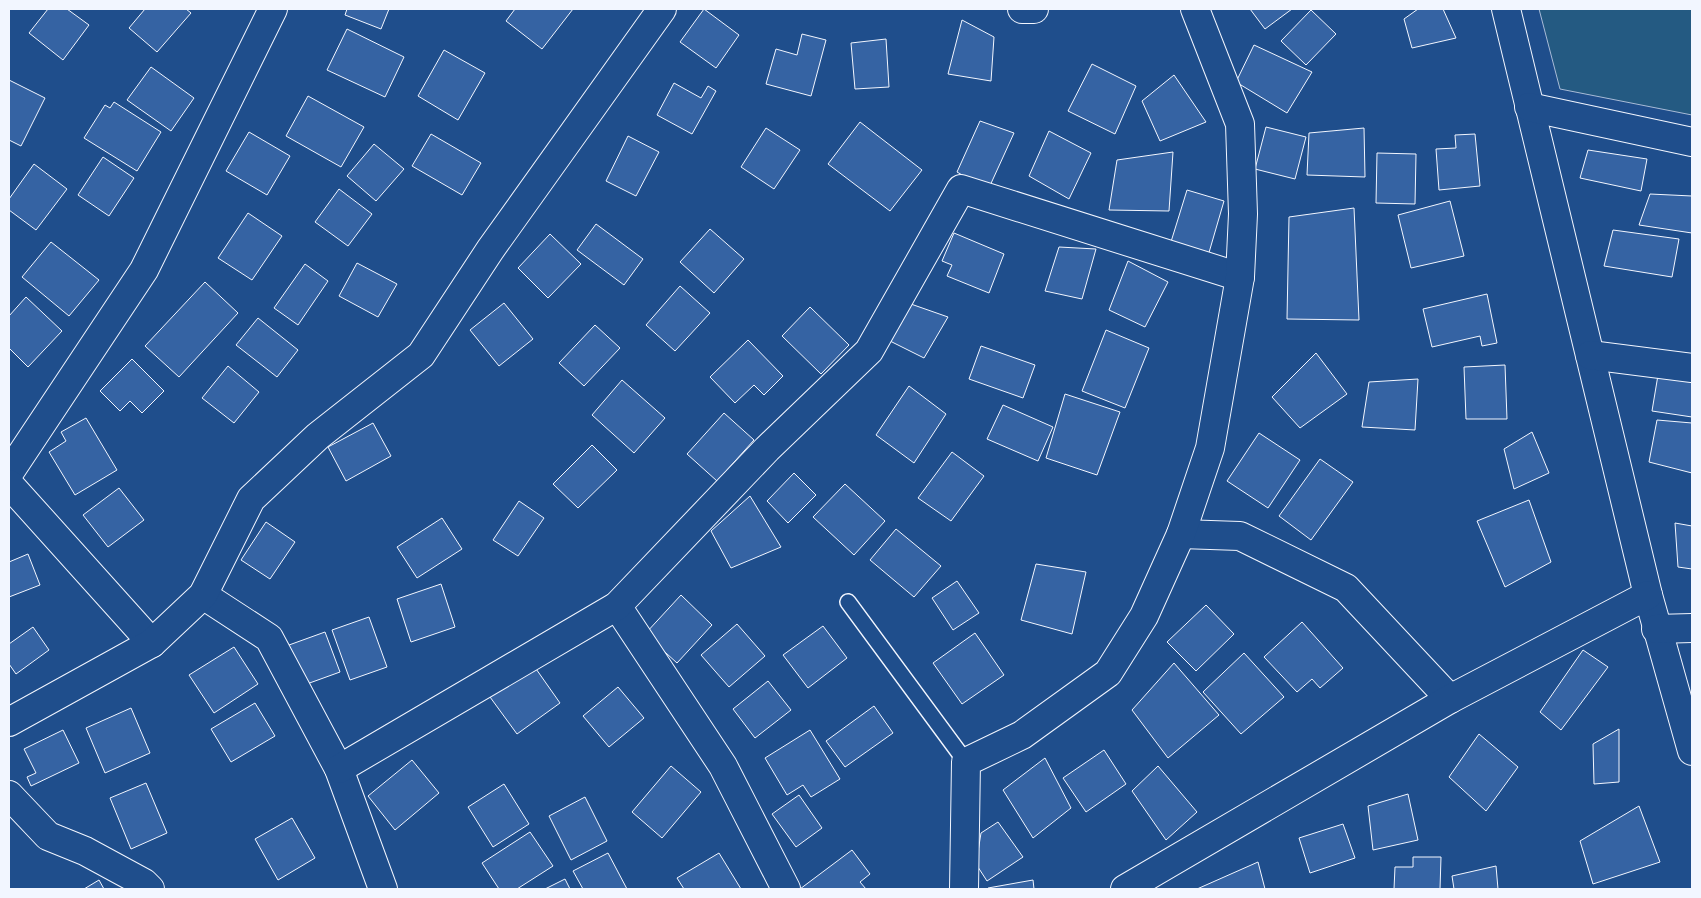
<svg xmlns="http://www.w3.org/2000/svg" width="1701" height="898" font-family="'Asap Condensed',sans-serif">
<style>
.green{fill:#245a82;stroke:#a8bbd7}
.building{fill:#3563a3;stroke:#f2f6ff}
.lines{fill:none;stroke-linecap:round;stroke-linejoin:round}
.service-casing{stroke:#f2f6ff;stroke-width:18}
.minor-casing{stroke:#f2f6ff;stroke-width:30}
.service{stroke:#1f4e8c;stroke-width:15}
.minor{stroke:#1f4e8c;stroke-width:28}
</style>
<rect width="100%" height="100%" fill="#1f4e8c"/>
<polygon class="green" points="1539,9 1692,9 1692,115 1560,89"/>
<g class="building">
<polygon points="48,9 67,9 89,25 63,60 29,33"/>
<polygon points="145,9 186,9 191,13 157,52 129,28"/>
<polygon points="347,9 389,9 381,29 345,15"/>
<polygon points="515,9 573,9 542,49 506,21"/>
<polygon points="704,9 739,35 716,68 680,42"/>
<polygon points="1250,9 1292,9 1265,29"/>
<polygon points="1418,9 1443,9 1456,38 1412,48 1404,19"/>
<polygon points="1311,10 1336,34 1306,65 1281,41"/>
<polygon points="962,20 994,37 991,81 948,74"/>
<polygon points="347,29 404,57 385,97 327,70"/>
<polygon points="802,34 826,40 811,96 766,84 776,49 797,55"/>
<polygon points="886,39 889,87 855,89 851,43"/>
<polygon points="1254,45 1312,72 1287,113 1236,82"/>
<polygon points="444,50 485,73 458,120 418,96"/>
<polygon points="1092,64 1136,86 1115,134 1068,111"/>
<polygon points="151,67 194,98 171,131 127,100"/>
<polygon points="1174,75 1206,122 1160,141 1142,101"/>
<polygon points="9,80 45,98 21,146 9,140"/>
<polygon points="674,83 701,98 708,86 716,91 692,134 657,115"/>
<polygon points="308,96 364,127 341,167 286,136"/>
<polygon points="114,102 161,132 137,171 84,138 105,105 110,108"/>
<polygon points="980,121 1014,133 988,190 957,172"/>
<polygon points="860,122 922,170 890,211 828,164"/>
<polygon points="1266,127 1306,137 1295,179 1255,169"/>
<polygon points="766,128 800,150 774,189 741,167"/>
<polygon points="1364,128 1365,177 1307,175 1309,133"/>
<polygon points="1049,131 1091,153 1069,199 1029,176"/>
<polygon points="249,132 290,156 267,195 226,171"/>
<polygon points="431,134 481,163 462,195 412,166"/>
<polygon points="1475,134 1480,186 1439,190 1436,149 1456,148 1455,135"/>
<polygon points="628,136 659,152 636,196 606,181"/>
<polygon points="374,144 404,169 376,201 347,176"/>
<polygon points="1588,150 1647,159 1641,191 1580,178"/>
<polygon points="1173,152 1169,211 1109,210 1117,160"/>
<polygon points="1377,153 1416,154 1415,204 1376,203"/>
<polygon points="103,157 134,178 109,216 78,195"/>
<polygon points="34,164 67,189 36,230 9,210 9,199"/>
<polygon points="339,189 372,214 348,246 315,222"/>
<polygon points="1187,190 1224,201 1208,256 1170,245"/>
<polygon points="1650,194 1692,196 1692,233 1639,225"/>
<polygon points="1450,201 1464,256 1411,268 1398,215"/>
<polygon points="1354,208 1359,320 1287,319 1289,217"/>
<polygon points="248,213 282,236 252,280 218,258"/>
<polygon points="596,224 643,259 624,285 577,250"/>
<polygon points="710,229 744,259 714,293 680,262"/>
<polygon points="1613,230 1679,239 1672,277 1604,266"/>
<polygon points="954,233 1004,254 989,293 947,276 952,265 942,261"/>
<polygon points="550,234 581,264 548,298 518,268"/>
<polygon points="51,242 99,280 69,316 22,277"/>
<polygon points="1059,247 1096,249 1082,299 1045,291"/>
<polygon points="1128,261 1168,282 1145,327 1109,310"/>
<polygon points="357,263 397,284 378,317 339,296"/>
<polygon points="305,264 328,281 298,325 274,308"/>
<polygon points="205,282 238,313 179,377 145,346"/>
<polygon points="680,286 710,313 675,351 646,325"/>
<polygon points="1487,294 1497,343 1482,346 1480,336 1432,347 1423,309"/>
<polygon points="26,297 62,331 28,367 9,348 9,316"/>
<polygon points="504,303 533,339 499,366 470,330"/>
<polygon points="908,303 948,317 924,358 890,341"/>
<polygon points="810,307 849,345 821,374 782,336"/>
<polygon points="258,318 298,350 277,377 236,345"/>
<polygon points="595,325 620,348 584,386 559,363"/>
<polygon points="1106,330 1149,348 1125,408 1082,391"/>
<polygon points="748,340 783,376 764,395 754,385 735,403 710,377"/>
<polygon points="981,346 1035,365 1023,398 969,379"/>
<polygon points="1316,353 1347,394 1300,428 1272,397"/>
<polygon points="132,359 164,391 142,413 130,401 120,411 100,391"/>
<polygon points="1505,365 1507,419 1466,419 1464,367"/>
<polygon points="228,366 259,392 234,423 202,398"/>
<polygon points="1658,375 1692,381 1692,417 1652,411"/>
<polygon points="1418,379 1415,430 1362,427 1369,382"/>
<polygon points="622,380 665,418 634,453 592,415"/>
<polygon points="909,386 946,414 914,463 876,435"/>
<polygon points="1065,394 1120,412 1097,475 1046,458"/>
<polygon points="1003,405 1053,427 1038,461 987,439"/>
<polygon points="724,413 754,440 717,481 687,454"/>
<polygon points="86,418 117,470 75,495 49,452 66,441 61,432"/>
<polygon points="1657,420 1692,423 1692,473 1649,462"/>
<polygon points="373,423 391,456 346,481 328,447"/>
<polygon points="1532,432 1549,473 1514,489 1504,449"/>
<polygon points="1259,433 1300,460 1268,508 1227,481"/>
<polygon points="592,445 617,470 578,508 553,484"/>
<polygon points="952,452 984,476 951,521 918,498"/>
<polygon points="1320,459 1353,482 1311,540 1279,516"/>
<polygon points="794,473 816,495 788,523 767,501"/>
<polygon points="845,484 885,521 854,555 813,517"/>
<polygon points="119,488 144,520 108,547 83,515"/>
<polygon points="750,496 781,547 731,568 711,531"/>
<polygon points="1529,500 1551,562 1505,587 1477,521"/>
<polygon points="519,501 544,518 518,556 493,540"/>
<polygon points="442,518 462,549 417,578 397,547"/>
<polygon points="266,522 295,542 270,579 241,560"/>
<polygon points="1675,523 1692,526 1692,569 1678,567"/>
<polygon points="896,529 941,566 914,597 870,560"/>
<polygon points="28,554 40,585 9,597 9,562"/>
<polygon points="1036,564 1086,572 1072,634 1021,620"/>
<polygon points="957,581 979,613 953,630 932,598"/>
<polygon points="441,584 455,627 411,642 397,599"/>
<polygon points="681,595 712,625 677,663 645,634"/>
<polygon points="1206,605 1234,634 1196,671 1167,642"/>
<polygon points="369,617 387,667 350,680 332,630"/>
<polygon points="1302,622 1343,668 1320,688 1312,679 1297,692 1264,657"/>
<polygon points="737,624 765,656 729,687 701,655"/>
<polygon points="823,626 847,658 808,688 783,655"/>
<polygon points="33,627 49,650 16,674 9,664 9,644"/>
<polygon points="325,632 340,672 304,685 289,645"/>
<polygon points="975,633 1004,675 962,704 933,663"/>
<polygon points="234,647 258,684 214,713 189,675"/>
<polygon points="1583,650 1608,667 1561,730 1540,712"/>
<polygon points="1244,653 1284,697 1241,734 1203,692"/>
<polygon points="1174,663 1219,715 1168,758 1132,710"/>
<polygon points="534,666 560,703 517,734 490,697"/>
<polygon points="768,681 791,710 755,738 733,709"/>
<polygon points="618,687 644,718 609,747 583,716"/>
<polygon points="255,703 275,736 231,762 211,729"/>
<polygon points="874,706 893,733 845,767 826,741"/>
<polygon points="131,708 150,753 105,773 86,728"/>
<polygon points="1619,729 1619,782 1594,784 1593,744"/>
<polygon points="63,730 79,763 31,786 27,777 36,773 24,749"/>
<polygon points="810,730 840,779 811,797 803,785 787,795 765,758"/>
<polygon points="1479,734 1518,767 1486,811 1449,777"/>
<polygon points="1104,750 1126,784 1086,812 1063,778"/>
<polygon points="1045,758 1071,808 1033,838 1003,790"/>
<polygon points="412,760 439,793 395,830 368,796"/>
<polygon points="671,766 701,792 662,838 632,812"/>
<polygon points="1158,766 1197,812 1166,840 1132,791"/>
<polygon points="146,783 167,833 131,849 110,798"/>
<polygon points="504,784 529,824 493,847 468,807"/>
<polygon points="1408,794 1418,840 1373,850 1368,806"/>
<polygon points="799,795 822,828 796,847 772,814"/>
<polygon points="585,797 607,841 571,860 549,816"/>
<polygon points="1639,806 1660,862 1593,884 1580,841"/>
<polygon points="292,818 315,858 278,880 255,839"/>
<polygon points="998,822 1023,857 987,881 976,864 981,833"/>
<polygon points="1343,824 1355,858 1310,873 1299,838"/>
<polygon points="530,832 553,866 517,889 499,889 482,863"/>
<polygon points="852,850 870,874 860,882 866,889 800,889"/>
<polygon points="608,853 627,889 583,889 573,871"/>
<polygon points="719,853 741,889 684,889 677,878"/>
<polygon points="1413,857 1441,857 1440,889 1394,889 1395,867 1413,867"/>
<polygon points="1258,862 1265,889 1197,889"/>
<polygon points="1496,866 1498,889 1454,889 1452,876"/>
<polygon points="565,879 570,889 545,889"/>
<polygon points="99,880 104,889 84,889"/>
<polygon points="1033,880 1034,889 989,889 988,888"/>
</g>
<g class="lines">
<g class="service-casing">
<polyline id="service" points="848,602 966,762"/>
</g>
<g class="minor-casing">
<g id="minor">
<polyline points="1022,9 1034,9"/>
<polyline points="1506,9 1648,595 1692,751"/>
<polyline points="1529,107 1692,142"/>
<polyline points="1590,355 1692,368"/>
<polyline points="9,473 144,270 273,9"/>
<polyline points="9,484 152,643"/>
<polyline points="1181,534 1240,536 1346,588 1450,699"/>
<polyline points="203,595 269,638 339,769 383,889"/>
<polyline points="617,606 723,766 786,889"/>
<polyline points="1656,629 1692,628"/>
<polyline points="9,722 152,643 203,595 251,499 318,436 421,355 490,250 662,9"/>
<polyline points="339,769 617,606 767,449 869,351 961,189 1240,277"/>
<polyline points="9,795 48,836 85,851 144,883 150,889"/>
<polyline points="964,889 966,762 1022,735 1108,673 1144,616 1181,534 1210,448 1240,277 1243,214 1240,124 1195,9"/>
<polyline points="1125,889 1450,699 1648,595"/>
</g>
</g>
<use href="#service" class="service"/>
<use href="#minor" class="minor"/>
</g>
<rect width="1701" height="898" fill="none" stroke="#f2f6ff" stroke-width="20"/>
</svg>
